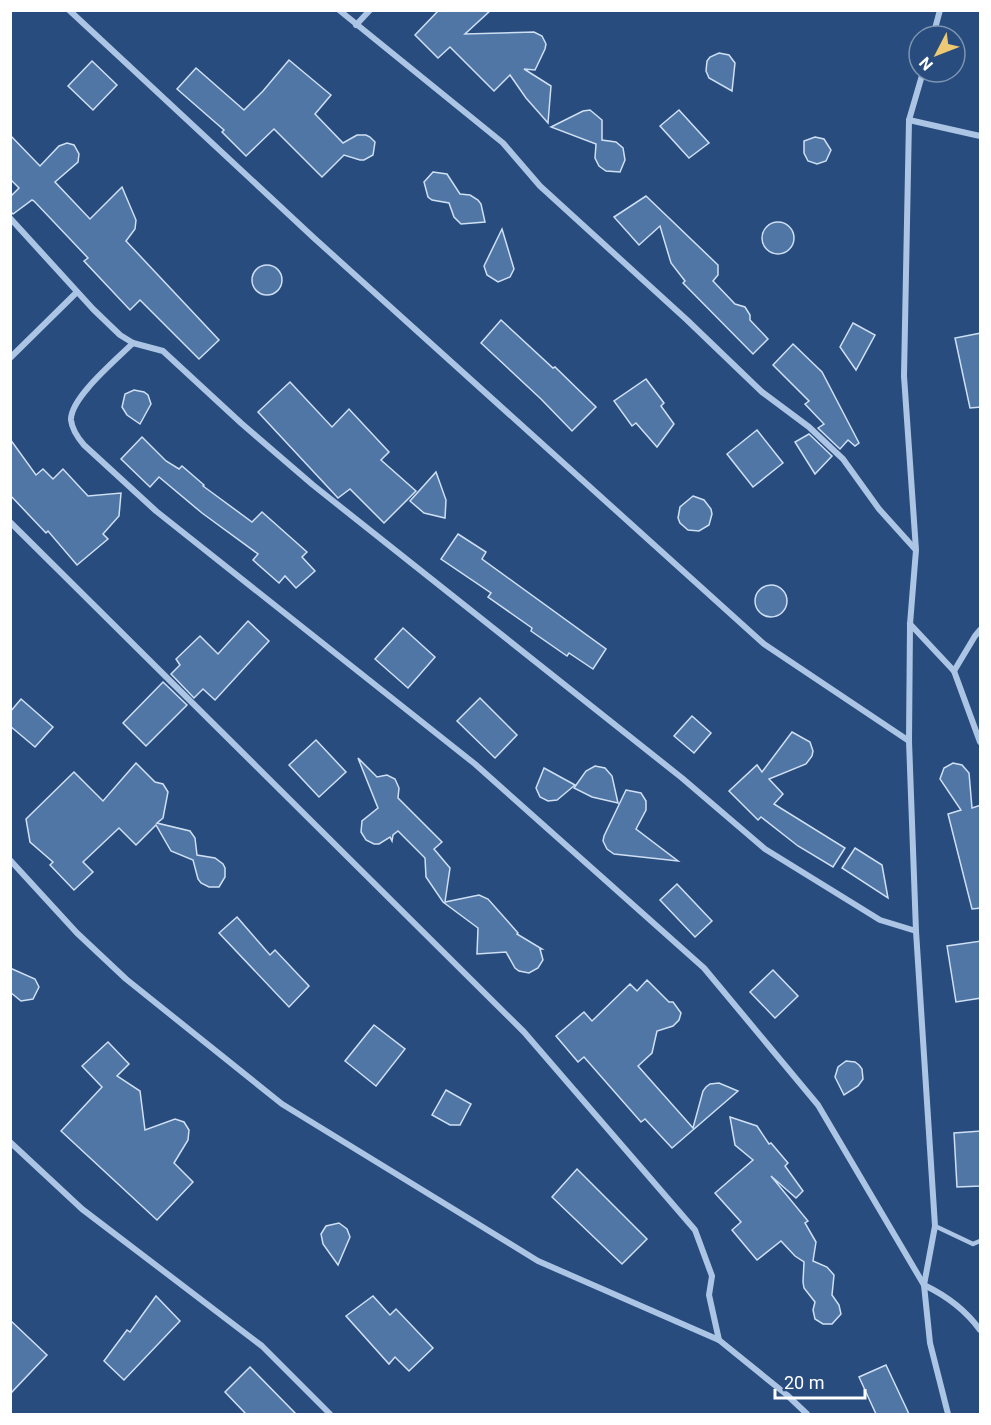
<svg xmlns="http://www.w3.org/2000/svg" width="991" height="1425" font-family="Roboto,sans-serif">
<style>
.building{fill:#5076a5;stroke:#cfdff4;stroke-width:1.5}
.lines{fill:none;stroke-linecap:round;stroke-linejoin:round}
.service{stroke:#acc5e4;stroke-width:4.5}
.minor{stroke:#acc5e4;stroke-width:6}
</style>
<rect width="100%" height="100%" fill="#274c7d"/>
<g class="building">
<polygon points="439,10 491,10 465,34 534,32 542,36 546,44 545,49 535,70 524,69 551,86 548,123 526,98 510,75 494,91 450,47 438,58 415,35"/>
<polygon points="719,53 729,55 735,63 732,91 709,78 706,71 707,61 710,57"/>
<polygon points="289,60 331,95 315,114 343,143 357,135 366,135 370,137 375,142 373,155 364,160 360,160 344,155 322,177 274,129 246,156 222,132 224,130 177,89 196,68 244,110 263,91"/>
<polygon points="92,61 117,85 93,110 68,86"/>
<polygon points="590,110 602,120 602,140 616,142 623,148 625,160 620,172 606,171 599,166 595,158 596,144 551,127 583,111"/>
<polygon points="679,110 709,143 689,158 660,126"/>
<polygon points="10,135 40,166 59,146 67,143 74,145 79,154 78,162 55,182 90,219 122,187 136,220 135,229 126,241 219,340 199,359 140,300 130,310 84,261 88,258 34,201 32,200 13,214 10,211 10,197 19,188 10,179"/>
<polygon points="815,137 824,139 831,150 826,161 817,164 808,161 804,153 804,141"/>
<polygon points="433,172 447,174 460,194 470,195 478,200 481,204 485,222 461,224 454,217 449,203 432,200 428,197 424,182"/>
<polygon points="646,196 718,265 718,275 713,281 735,304 745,307 750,315 750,320 768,339 753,354 683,283 685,281 671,263 660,226 639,245 614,217"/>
<circle cx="778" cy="238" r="16"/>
<polygon points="502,229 514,269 510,277 498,282 487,275 484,266"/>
<circle cx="267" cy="280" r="15"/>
<polygon points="501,320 553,368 555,367 596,407 572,431 541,399 481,343"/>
<polygon points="853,323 875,335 856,370 840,347"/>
<polygon points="981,333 981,407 970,408 955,338"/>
<polygon points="793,344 822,372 859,443 855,446 848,440 840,449 818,428 824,424 805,404 809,401 773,365"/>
<polygon points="646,379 664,403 661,406 674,424 657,447 636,423 632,426 614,401"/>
<polygon points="290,382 332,427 349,409 389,452 381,460 416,491 384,523 350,489 338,498 258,412"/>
<polygon points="134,390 144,392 148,395 151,404 140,424 127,415 122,407 125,394"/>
<polygon points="757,430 783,463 753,487 727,454"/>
<polygon points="809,434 832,456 815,474 795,442"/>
<polygon points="142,437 166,461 179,469 182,466 204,485 203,486 252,522 262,512 307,552 302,557 315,571 296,588 285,576 279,583 253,560 258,554 202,513 159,477 150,487 121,459"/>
<polygon points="10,439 36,475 43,469 53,479 63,469 88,496 121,493 119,516 103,534 108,539 77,565 48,531 46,533 10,495"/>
<polygon points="436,472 446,500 445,518 424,513 410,501"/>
<polygon points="693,496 704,500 711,509 712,514 709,525 699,531 688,530 680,523 678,518 680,507"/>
<polygon points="458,534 486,552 482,559 606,649 593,669 569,653 567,656 531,631 532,628 488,597 491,593 441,559"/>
<circle cx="771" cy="601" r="16"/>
<polygon points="248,621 269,641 215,700 203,689 194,698 171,674 180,665 176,659 200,636 218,654"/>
<polygon points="403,628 435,657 408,688 375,659"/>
<polygon points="163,682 187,705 146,746 123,723"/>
<polygon points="480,698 517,735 495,758 457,721"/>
<polygon points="21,699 53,727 35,747 10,726 10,712"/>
<polygon points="692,716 711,733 694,753 674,736"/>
<polygon points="792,732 810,742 813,751 812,756 806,764 769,779 783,794 774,804 845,848 833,867 798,846 761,817 758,820 729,791 757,765 762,772"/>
<polygon points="316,740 346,772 319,797 289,765"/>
<polygon points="358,758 377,777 387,775 395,779 399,788 398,798 442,842 434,849 450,868 445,902 479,895 488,899 518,933 517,934 542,949 540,949 543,960 538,968 529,973 519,971 515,968 506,952 477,954 478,928 443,902 426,877 425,858 398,831 393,835 392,841 390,837 379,844 374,844 366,840 361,832 362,821 378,808"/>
<polygon points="136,763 155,782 163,784 168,792 163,818 157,823 190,831 195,838 197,855 215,858 223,864 225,868 225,877 219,887 209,887 201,883 198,879 193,860 171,851 156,825 136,845 119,828 83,862 93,872 74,890 50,865 53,862 30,842 26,819 74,772 103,801"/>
<polygon points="953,763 962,765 969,773 972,808 981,805 981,908 972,909 948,814 961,810 940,779 944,768"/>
<polygon points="595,766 605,768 612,776 618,803 592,797 574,788 586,771"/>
<polygon points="544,768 575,785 557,800 548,801 540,797 536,788"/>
<polygon points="626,790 641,793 646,801 646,810 636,829 678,861 614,854 607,849 603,841 604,836"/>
<polygon points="855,848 882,865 888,898 842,868"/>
<polygon points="677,884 712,921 695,937 660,900"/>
<polygon points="237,917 270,955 275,950 309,986 289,1007 219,933"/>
<polygon points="981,941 981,998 956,1002 947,946"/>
<polygon points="10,968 35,979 39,987 33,999 21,1001 10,992"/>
<polygon points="773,970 798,996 775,1018 750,992"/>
<polygon points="647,980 669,1002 673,1002 681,1013 679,1020 673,1026 657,1031 652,1053 638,1066 693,1128 703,1091 706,1087 710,1084 719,1083 738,1091 672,1148 645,1119 641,1122 584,1057 578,1062 556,1036 584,1012 592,1021 630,984 637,991"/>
<polygon points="374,1025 405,1049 376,1086 345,1061"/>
<polygon points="108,1042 129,1064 117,1076 140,1091 145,1130 175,1119 184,1122 189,1130 188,1140 174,1163 193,1182 157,1220 61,1131 102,1087 82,1066"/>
<polygon points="846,1061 855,1062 859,1065 862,1069 863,1079 858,1086 844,1095 835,1077 838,1067"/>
<polygon points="446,1090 471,1104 460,1125 450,1125 432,1115"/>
<polygon points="730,1117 757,1126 769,1144 771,1143 788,1163 785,1166 803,1191 796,1198 771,1176 808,1221 805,1223 816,1242 813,1261 827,1267 834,1275 832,1295 839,1305 841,1314 832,1324 823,1324 815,1319 813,1310 815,1302 804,1288 803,1282 804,1262 795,1256 781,1241 757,1260 732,1230 741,1222 715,1193 753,1160 735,1145"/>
<polygon points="981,1131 981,1186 957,1187 954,1133"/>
<polygon points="577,1169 647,1239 622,1264 552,1197"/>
<polygon points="339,1223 347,1229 350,1237 338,1265 323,1244 321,1234 326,1226"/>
<polygon points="156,1296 180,1321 124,1380 104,1361 127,1330 130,1332"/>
<polygon points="373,1296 390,1315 396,1309 433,1348 409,1371 395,1357 389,1364 346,1316"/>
<polygon points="10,1320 47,1355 10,1394"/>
<polygon points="886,1365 909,1414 876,1414 859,1377"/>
<polygon points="250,1367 296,1414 246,1414 225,1392"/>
</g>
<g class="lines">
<polyline class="service" points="935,1226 973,1244 980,1241"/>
<g class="minor">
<polyline points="69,10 314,238 764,644 909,741"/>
<polyline points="339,10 503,143 540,186 687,320 762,392 809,427 843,459 879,509 915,549"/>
<polyline points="356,25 370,10"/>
<polyline points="933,36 940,10"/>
<polyline points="923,72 909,120 904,376 916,550 910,624 909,741 916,931 935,1226 924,1285 930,1343 948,1414"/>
<polyline points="909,120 980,136"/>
<polyline points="10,218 93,309 120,335 133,343 163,351 241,423 313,485 682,778 765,849 880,920 916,931"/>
<path d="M133,343C117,359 70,398 71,420C72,429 78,438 84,445L156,511L475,764L704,968L818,1105L924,1285C947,1296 965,1309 980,1330"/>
<polyline points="10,358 77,292"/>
<polyline points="10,522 524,1032 695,1230 712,1276 709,1295 719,1340 787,1395 807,1414"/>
<polyline points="910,624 954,671 980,742"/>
<polyline points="954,671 975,636 980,630"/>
<polyline points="10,860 77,933 126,979 282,1104 538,1261 719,1340"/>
<polyline points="10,1142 82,1209 262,1346 330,1414"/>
</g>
</g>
<rect width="991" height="1425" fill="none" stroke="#ffffff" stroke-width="24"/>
<g transform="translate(937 54) rotate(228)"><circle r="28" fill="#274c7d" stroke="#7d94b1" stroke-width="1.5"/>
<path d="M0-4.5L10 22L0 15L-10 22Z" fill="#ecc972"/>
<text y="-9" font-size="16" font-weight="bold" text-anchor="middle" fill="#ffffff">N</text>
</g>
<path d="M775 1389v9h90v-9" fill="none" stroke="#ffffff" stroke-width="3"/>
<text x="784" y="1389" font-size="18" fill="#ffffff" stroke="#274c7d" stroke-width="4.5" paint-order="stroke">20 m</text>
</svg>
